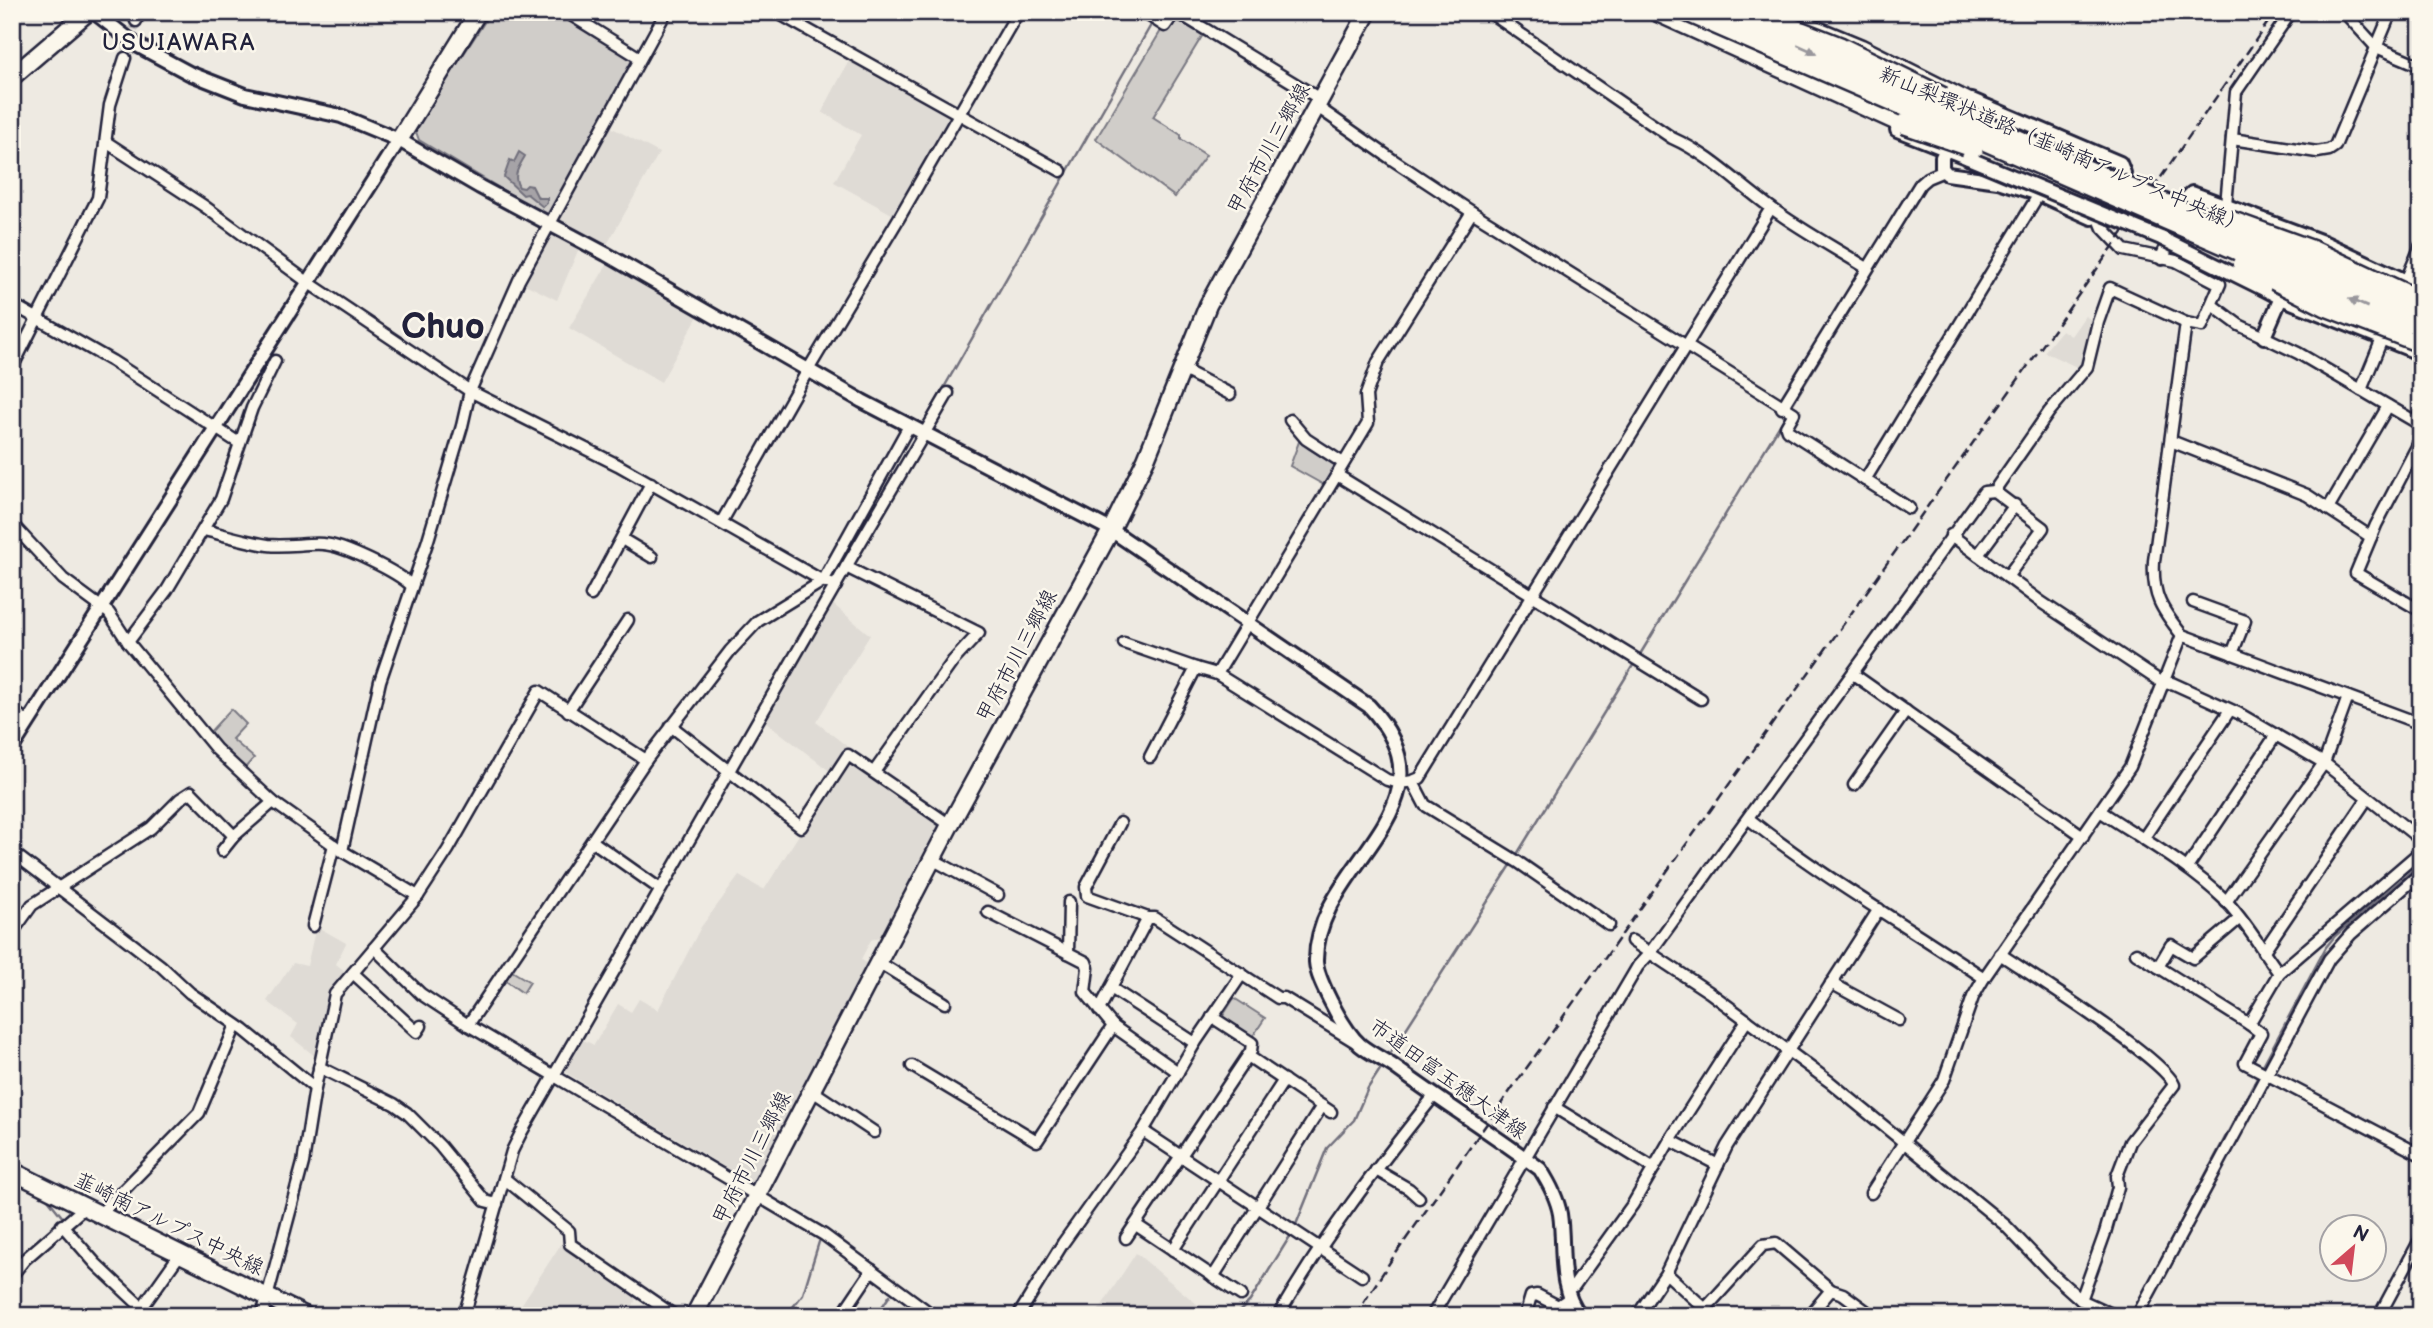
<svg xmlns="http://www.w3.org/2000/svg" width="2433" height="1328" font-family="'Balsamiq Sans','Klee One',sans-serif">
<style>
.built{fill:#dfdbd5}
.green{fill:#d0cdc9;stroke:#797882;stroke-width:2}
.water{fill:#a6a3a7;stroke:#716f7c;stroke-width:2}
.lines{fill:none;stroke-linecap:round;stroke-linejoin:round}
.stream{stroke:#716f7c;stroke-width:2.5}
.minor-tunnel{stroke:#c5c2c1;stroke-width:10;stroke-dasharray:10 5;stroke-linecap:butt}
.minor-casing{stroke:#22223b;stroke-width:15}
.tertiary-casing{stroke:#22223b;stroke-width:18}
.primary-casing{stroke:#22223b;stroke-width:21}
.motorway-casing{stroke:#22223b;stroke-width:23}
.minor{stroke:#fbf7ec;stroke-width:10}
.tertiary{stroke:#fbf7ec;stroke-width:12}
.primary{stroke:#fbf7ec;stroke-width:16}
.motorway{stroke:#fbf7ec;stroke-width:18}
.rail{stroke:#22223b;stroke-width:2.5;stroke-dasharray:10 5;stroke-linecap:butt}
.tertiary-bridge-casing{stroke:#22223b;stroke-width:18;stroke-linecap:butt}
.motorway-bridge-casing{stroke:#22223b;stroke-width:23;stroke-linecap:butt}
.tertiary-bridge{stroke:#fbf7ec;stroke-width:12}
.motorway-bridge{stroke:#fbf7ec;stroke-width:18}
.oneway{fill:#99979c}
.labels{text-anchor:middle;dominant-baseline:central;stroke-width:5;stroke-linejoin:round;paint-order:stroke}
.street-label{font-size:21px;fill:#22223b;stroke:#fbf7ec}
.quarter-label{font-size:24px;letter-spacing:2px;fill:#22223b;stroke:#fbf7ec}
.town-label{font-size:35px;font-weight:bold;fill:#22223b;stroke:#fbf7ec}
</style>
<rect width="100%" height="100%" fill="#eeeae2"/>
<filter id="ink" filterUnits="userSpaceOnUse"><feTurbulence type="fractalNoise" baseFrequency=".0143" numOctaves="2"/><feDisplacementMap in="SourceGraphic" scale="14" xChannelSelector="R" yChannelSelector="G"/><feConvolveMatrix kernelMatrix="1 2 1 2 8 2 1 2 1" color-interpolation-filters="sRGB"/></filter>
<g filter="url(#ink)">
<g class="built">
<polygon points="852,55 958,114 899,218 834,182 861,135 822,112"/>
<polygon points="605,124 659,153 605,248 554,218"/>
<polygon points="549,230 580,246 557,300 523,283"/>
<polygon points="608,263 698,316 661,382 569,328"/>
<polygon points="2085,316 2093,321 2079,368 2044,352 2062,330 2071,336"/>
<polygon points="829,601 870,635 816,722 848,747 849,760 944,825 883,936 871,940 861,959 868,965 752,1183 563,1071 581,1039 594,1045 618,1004 631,1012 639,999 658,1010 701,927 739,876 764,890 836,776 761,718"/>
<polygon points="316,926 346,943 336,964 347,973 329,993 316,1057 291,1037 298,1024 267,1001 293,963 307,966"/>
<polygon points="561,1244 637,1296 629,1316 514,1316"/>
<polygon points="1136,1253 1211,1316 1095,1316"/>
</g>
<g class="green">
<polygon points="491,12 566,12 636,60 548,217 419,140 415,129"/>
<polygon points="1179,18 1204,33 1153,117 1181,135 1181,139 1206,155 1175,197 1096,139 1162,29 1167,31"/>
<polygon points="1300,439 1308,448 1336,466 1324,485 1290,466"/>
<polygon points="231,709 246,724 232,739 254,758 243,770 208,734"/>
<polygon points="510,970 530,982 523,993 503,979"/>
<polygon points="1234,998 1265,1018 1251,1039 1221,1019"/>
</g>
<path class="water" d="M519,152L525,156C519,167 512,175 519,187L524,188L527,185L532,186L538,198H547V203L543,207L527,194L523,195L504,177L510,160L514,162Z"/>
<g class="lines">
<g class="stream">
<polyline points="922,426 1151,25"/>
<polyline points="873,511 917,435"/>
<polyline points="1639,656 1925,187"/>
<polyline points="726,766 751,723"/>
<polyline points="1516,856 1635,662"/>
<polyline points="658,884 723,772"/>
<polyline points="576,1026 654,890"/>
<polyline points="1388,1057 1513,862"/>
<polyline points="2262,1067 2326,947 2335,936 2421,863"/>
<polyline points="507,1150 514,1134 547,1076"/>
<polyline points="13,1155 24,1168"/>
<polyline points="44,1194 79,1238"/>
<polyline points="1295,1227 1327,1148 1354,1120 1368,1088 1383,1065"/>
<polyline points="458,1316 462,1305"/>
<polyline points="786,1316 803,1294 819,1242"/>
<polyline points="876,1316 890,1295"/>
<polyline points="1235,1316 1250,1301 1292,1233"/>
<polyline points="2131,1316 2258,1075"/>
</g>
<polyline class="minor-tunnel" points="125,58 136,21"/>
<g class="minor-casing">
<g id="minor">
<polyline points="566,12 640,58"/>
<polyline points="776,12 1061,171"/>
<polyline points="1143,12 1165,26 1175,12"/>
<polyline points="1177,12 1320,99"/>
<path d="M1489,12L1672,138C1710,155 1737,183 1770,207C1801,230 1835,248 1867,268"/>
<polyline points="1782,12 1862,45 1972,100"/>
<polyline points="2344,12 2376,47 2421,66"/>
<polyline points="136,21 139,12"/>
<polyline points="1316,106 1393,160 1472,212 1794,413 1786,427 1787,430 1909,508"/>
<polyline points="2232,139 2317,152 2329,150 2335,146 2391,12"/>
<polyline points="106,142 204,206 309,283 470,391 618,465 823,581 836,586"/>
<polyline points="2226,205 2236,92 2291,12"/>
<path d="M1472,212L1378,362L1366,395L1368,423L1217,674L1387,780C1399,783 1409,784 1420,778L1771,208"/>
<path d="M2098,216L2103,228L2124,250L2176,261L2220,284L2202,326L2186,323L2154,561C2152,595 2161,609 2182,635L2421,724"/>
<polyline points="2406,281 2421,245"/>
<polyline points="12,304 112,361 239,443"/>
<polyline points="2212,305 2239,325 2298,353 2421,425"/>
<polyline points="12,368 98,198 110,105 125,58"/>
<polyline points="1182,369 1230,394"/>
<polyline points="2361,390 2382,339"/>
<polyline points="1782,408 1920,184 1927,178 1944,171"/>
<polyline points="1290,420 1306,439 1343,463"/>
<polyline points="2421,439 2376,525 2356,573 2421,611"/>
<polyline points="2171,441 2307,495 2371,537"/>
<polyline points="1337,475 1701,699"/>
<polyline points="1865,480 2039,194"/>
<polyline points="1994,491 2043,528 2007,577"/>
<polyline points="2328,509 2388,406"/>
<polyline points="721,523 808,370 899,218 1018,12"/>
<polyline points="12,524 63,579 109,613 128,642 216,749 273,802 342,851 418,896 335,994 315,1088 303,1163 262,1316"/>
<path d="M204,530C225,535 247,542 268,545C287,547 305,543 323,544C343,545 398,572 412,586"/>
<polyline points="1951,535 2041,602 2164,684 2172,683 2238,713 2324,763 2421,840"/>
<polyline points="622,539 652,557"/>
<polyline points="1978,555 2015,505"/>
<polyline points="846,567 948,393"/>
<polyline points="591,595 651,483"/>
<polyline points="2193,602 2245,621 2232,654"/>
<polyline points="128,642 167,590 221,499 252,408 275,361"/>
<polyline points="1124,643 1196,668"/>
<polyline points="1853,674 2083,836"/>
<polyline points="12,710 28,722"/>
<polyline points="568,711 628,620"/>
<polyline points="671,726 801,827 848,755 950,825"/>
<polyline points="1150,757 1196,668 1217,674"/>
<polyline points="1413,782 1425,805 1518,862 1609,925"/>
<polyline points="1854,785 1906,711"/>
<path d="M2100,811C2142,839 2188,864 2224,899C2245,920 2261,949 2279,973"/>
<path d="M1749,819C1823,878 1906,925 1984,978"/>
<polyline points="1120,823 1086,887 1087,896 1148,918 1155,918 1278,998 1284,998 1354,1041"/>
<polyline points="2143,839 2230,710"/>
<polyline points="592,841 660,889"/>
<polyline points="222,851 234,836"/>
<polyline points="342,851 380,681 428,540 462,426 470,391 519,280 666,12"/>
<polyline points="12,852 161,966 190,993 244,1030 315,1088"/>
<polyline points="932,859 998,895"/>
<polyline points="2187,868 2276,735"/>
<polyline points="418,896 448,850 539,691 646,760"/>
<polyline points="2226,902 2324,763 2348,697"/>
<polyline points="988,912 1086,962 1088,968 1085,992 1113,1026 1178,1072"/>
<polyline points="313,926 334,845"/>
<polyline points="12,933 32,905 151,828 180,799 191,792 234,836 273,802"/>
<polyline points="1632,941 1709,992 1830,1082 2005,1225 2052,1274 2081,1300 2116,1316"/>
<polyline points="374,948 421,994 468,1025 824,1235 934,1316"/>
<polyline points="2263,952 2367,799"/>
<polyline points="1068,953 1069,902"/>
<polyline points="2136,953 2249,1024 2279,973 2421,851"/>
<path d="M2000,954C2031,975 2165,1059 2174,1085L2130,1142L2117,1176L2118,1187L2105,1233L2081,1300"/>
<polyline points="878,962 945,1003"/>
<polyline points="2158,967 2171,945 2193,958 2239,919"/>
<polyline points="353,973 417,1032 421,1026"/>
<polyline points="1831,983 1899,1020"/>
<polyline points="1111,988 1195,1043"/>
<polyline points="1099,1010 1148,918"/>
<polyline points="2249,1024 2261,1033 2245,1063 2421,1155"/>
<polyline points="468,1025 646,760 730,651 758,621 823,581 909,426"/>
<polyline points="1248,1056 1331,1112"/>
<polyline points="912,1066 1037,1141 1113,1026"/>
<polyline points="319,1067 394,1104 407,1113 440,1146 485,1201 497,1204"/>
<polyline points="811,1090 874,1132"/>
<polyline points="1554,1107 1654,1168"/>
<polyline points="1143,1131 1362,1276"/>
<polyline points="1670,1140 1718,1165"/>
<polyline points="1376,1170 1409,1189 1419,1198"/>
<polyline points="505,1179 569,1231 570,1244 675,1316"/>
<polyline points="1871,1193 1944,1080 1973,997 1984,978 2130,767 2182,635"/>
<polyline points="100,1214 199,1113 236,1025"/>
<polyline points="62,1225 96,1264 151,1316"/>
<polyline points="1136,1225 1241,1295"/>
<polyline points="1126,1238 1251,1051 1252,1043 1212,1017"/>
<polyline points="1173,1250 1284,1080"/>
<polyline points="1666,1273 1713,1316"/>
<polyline points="12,1275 25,1259 85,1207"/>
<polyline points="1213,1277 1322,1106"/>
<polyline points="1567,1289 1574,1286 1633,1204 1670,1140 1747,1020"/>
<polyline points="1705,1309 1763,1245 1776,1243 1831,1290 1843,1294 1873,1316"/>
<polyline points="136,1316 180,1254"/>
<polyline points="464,1316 512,1151 521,1133 846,567 979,633 953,661 874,772"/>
<polyline points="841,1316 872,1270"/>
<polyline points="1018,1316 1063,1243 1143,1131 1195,1043 1242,974"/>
<path d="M1278,1316C1323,1238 1378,1166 1434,1096"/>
<polyline points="1432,1316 1638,966 1649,954 1984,492 1994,491 2049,412 2087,367 2098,322 2110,288 2186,323"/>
<polyline points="1525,1316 1531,1296 1537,1295 1558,1306 1570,1298"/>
<polyline points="1637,1316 1666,1273 1727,1146 1879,909"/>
<polyline points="1809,1316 1831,1290"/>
<polyline points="2137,1316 2329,959 2351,934 2421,873"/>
<polyline points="2379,1316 2421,1238"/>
</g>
</g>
<g class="tertiary-casing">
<g id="tertiary">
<path d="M94,12L135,44L189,73L245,95L341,116L399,140L480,187L606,254L862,401L1111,530L1369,706C1464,808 1314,863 1316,962C1317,975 1325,990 1331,1002C1338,1016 1348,1034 1360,1045C1371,1054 1385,1060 1396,1068C1444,1103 1493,1134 1540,1169C1549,1183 1557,1197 1560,1214C1565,1248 1557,1287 1580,1316"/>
<polygon points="1972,100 2120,163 2124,173 2098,216 2092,218 2083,214 2039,194 1998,181 1947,174 1942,168 1942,157"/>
<polyline points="1897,130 1968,158"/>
<polyline points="2162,258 2188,197 2192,193 2323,242 2421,288"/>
<polyline points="2264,289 2281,298 2421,354"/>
<polyline points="2264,337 2283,293"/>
<polyline points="12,748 399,140"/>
</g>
</g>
<g class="primary-casing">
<g id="primary">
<polyline points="12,77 88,12"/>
<polyline points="399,140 478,12"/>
<polyline points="12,1171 306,1316"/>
<polyline points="694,1316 950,825 1111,530 1146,459 1208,305 1368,12"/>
</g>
</g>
<g class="motorway-casing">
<polyline id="motorway" points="1658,12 1904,124"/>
</g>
<use href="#minor" class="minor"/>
<use href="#tertiary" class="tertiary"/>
<use href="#primary" class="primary"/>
<use href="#motorway" class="motorway"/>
<polyline class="rail" points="1355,1316 1392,1259 1483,1129 2117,241 2275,12"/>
<g class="tertiary-bridge-casing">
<polyline id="tertiary-bridge" points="1968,158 2161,238 2264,289"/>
</g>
<g class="motorway-bridge-casing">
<g id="motorway-bridge">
<polyline points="1687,12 2421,330"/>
<polyline points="1722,12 2421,314"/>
<polyline points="1752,12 1841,47 1943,97"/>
<polyline points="1904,124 1974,148"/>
<polyline points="2229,220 2312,250 2421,301"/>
<polyline points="2242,264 2325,306 2421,343"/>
</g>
</g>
<use href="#tertiary-bridge" class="tertiary-bridge"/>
<use href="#motorway-bridge" class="motorway-bridge"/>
</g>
<defs><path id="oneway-solid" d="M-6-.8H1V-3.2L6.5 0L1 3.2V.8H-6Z" transform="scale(1.75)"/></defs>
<g class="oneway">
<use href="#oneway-solid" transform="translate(1807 49) rotate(24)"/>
<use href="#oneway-solid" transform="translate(2358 303) rotate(-157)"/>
</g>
</g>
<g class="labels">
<g class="street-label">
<text transform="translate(1269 149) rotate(-61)">甲府市川三郷線</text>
<text transform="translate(2063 150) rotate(23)">新山梨環状道路（韮崎南アルプス中央線）</text>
<text transform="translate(1017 656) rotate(-62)">甲府市川三郷線</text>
<text transform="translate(1448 1079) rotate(36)">市道田富玉穂大津線</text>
<text transform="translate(752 1158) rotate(-63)">甲府市川三郷線</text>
<text transform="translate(169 1224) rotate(26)">韮崎南アルプス中央線</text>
</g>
<g class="quarter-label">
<text x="179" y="42">USUIAWARA</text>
</g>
<g class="town-label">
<text x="443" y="327">Chuo</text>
</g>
</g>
<rect width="2433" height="1328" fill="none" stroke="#fbf7ec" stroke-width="42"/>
<rect x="21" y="21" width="2391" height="1286" fill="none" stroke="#22223b" stroke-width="2.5" filter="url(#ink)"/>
<g transform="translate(2353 1248) rotate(28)"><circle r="33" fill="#fbf7ec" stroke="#a4a2a5" stroke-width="2"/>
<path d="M0-5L12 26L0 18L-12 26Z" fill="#d1495b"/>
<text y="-10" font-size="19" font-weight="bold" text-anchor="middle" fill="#22223b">N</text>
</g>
</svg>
